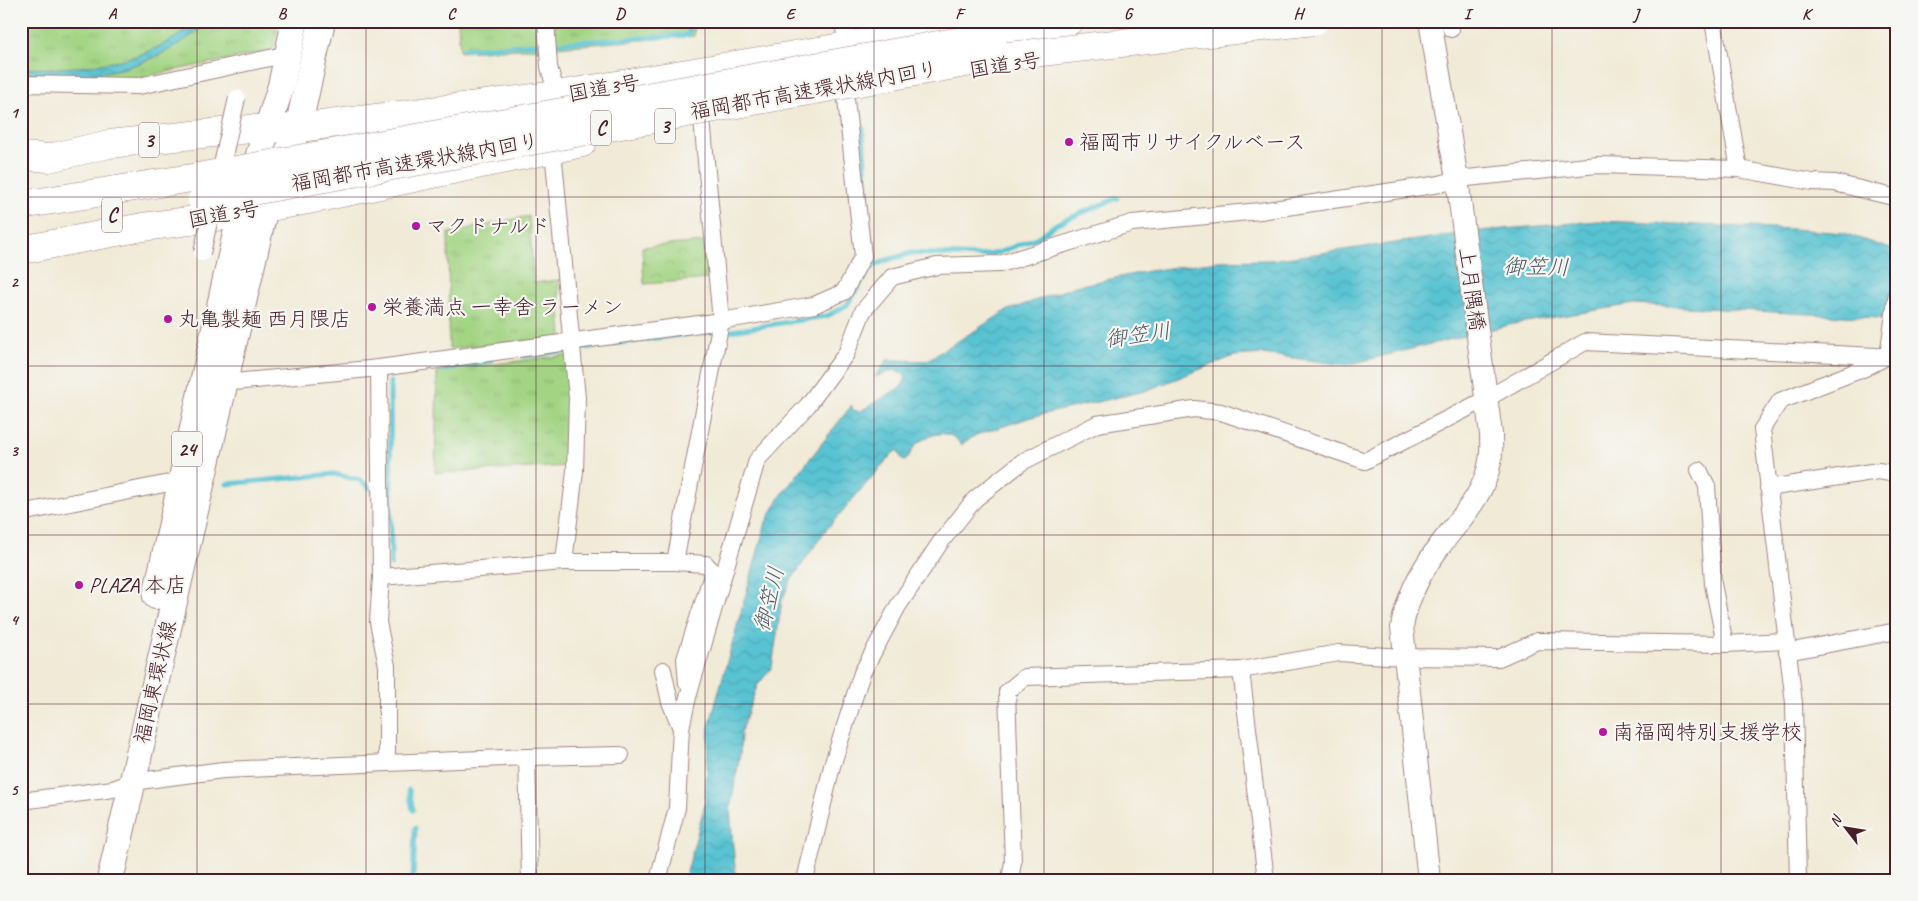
<svg xmlns="http://www.w3.org/2000/svg" width="1918" height="901" font-family="Caveat,'Klee One',sans-serif">
<style>
.grass{fill:url(#grass-tufts);stroke:#767a57}
.park{fill:url(#park-crowns);stroke:#767a57}
.water{fill:url(#water-waves);stroke:#51717e}
.lines{fill:none;stroke-linecap:round;stroke-linejoin:round}
.stream{stroke:#58c3d2;stroke-width:5}
.street-casing{stroke:#9e8481;stroke-width:18}
.secondary-casing{stroke:#9e8481;stroke-width:24}
.primary-casing{stroke:#9e8481;stroke-width:28}
.highway-casing{stroke:#9e8481;stroke-width:29}
.street{stroke:#fff;stroke-width:16}
.secondary{stroke:#fff;stroke-width:22}
.primary{stroke:#fff;stroke-width:26}
.highway{stroke:#fff;stroke-width:28}
.street-bridge-casing{stroke:#9e8481;stroke-width:18;stroke-linecap:butt}
.highway-bridge-casing{stroke:#9e8481;stroke-width:29;stroke-linecap:butt}
.street-bridge{stroke:#fff;stroke-width:16}
.highway-bridge{stroke:#fff;stroke-width:28}
.grid{fill:none;stroke:#4a1f2b;stroke-width:1;stroke-opacity:0.55}
.poi-dot{fill:#b5179e;stroke:#f6f6f2;stroke-width:2}
.labels{text-anchor:middle;dominant-baseline:central;stroke-width:4.5;stroke-linejoin:round;paint-order:stroke}
.shield{fill:#f6f6f2;stroke:#7e6067;stroke-width:1}
.shield-label{font-size:20px;font-weight:bold;fill:#4a1f2b}
.street-label{font-size:21px;fill:#4a1f2b;stroke:#f6f6f2}
.poi-label{font-size:21px;fill:#4a1f2b;stroke:#f6f6f2;text-anchor:start}
.water-label{font-size:22px;font-style:italic;fill:#4f5865;stroke:#f6f6f2}
.neatline{fill:none;stroke:#4a1f2b;stroke-width:2}
.grid-label{font-size:16px;text-anchor:middle;font-weight:bold;fill:#4a1f2b}
</style>
<defs>
<pattern id="grass-tufts" width="24" height="20" patternUnits="userSpaceOnUse" patternTransform="scale(1.25)"><rect width="24" height="20" fill="#a3d483"/><path d="M3 7l-1-3M5 7V3M7 7l1-3M15 17l-1-3M17 17v-4M19 17l1-3" fill="none" stroke="#8eb671"/></pattern>
<pattern id="park-crowns" width="20" height="18" patternUnits="userSpaceOnUse" patternTransform="scale(1.25)"><rect width="20" height="18" fill="#a3d483"/><path d="M2 6a3 3 0 1 1 6 0M12 15a3 3 0 1 1 6 0" fill="none" stroke="#8eb671"/></pattern>
<pattern id="water-waves" width="16" height="10" patternUnits="userSpaceOnUse" patternTransform="scale(1.25)"><rect width="16" height="10" fill="#58c3d2"/><path d="M0 5q4-4 8 0t8 0" fill="none" stroke="#4ea7b4"/></pattern>
</defs>
<rect width="100%" height="100%" fill="#f6f6f2"/>
<filter id="ink" filterUnits="userSpaceOnUse"><feTurbulence type="fractalNoise" baseFrequency=".02" numOctaves="2"/><feDisplacementMap in="SourceGraphic" scale="10" xChannelSelector="R" yChannelSelector="G"/><feConvolveMatrix kernelMatrix="1 2 1 2 8 2 1 2 1" color-interpolation-filters="sRGB"/></filter>
<filter id="wash" filterUnits="userSpaceOnUse"><feTurbulence type="fractalNoise" baseFrequency=".0096" numOctaves="4" result="noise"/><feDisplacementMap in="SourceGraphic" scale="20" xChannelSelector="R" yChannelSelector="G"/><feGaussianBlur stdDeviation="1.12" result="paint"/><feColorMatrix in="noise" values="0 0 0 0 0 0 0 0 0 0 0 0 0 0 0 0 0 1.4 0 .05"/><feComposite in="paint" operator="in"/></filter>
<g filter="url(#wash)">
<rect width="100%" height="100%" fill="#f1ead7"/>
<g class="grass">
<polygon points="21,21 279,21 273,50 123,81 86,76 21,76"/>
<polygon points="458,21 539,21 541,48 460,52"/>
<polygon points="554,21 694,21 694,36 556,47"/>
<polygon points="529,216 534,283 558,280 562,337 449,349 448,233"/>
<polygon points="568,355 571,466 435,473 437,371"/>
</g>
<polygon class="park" points="706,242 709,279 644,284 642,247"/>
<g class="water">
<path d="M198,21H209C151,73 95,78 21,76V68C84,70 149,64 198,21Z"/>
<path d="M1598,221L1793,229L1843,233L1897,251V321L1879,318L1634,304L1513,324L1346,365L1263,354L1234,356L1145,391L1035,416L976,435L961,445C951,429 934,432 919,442C913,446 911,455 905,461L902,460L898,450L893,453L825,531L790,582L782,600L772,667L757,686L741,731L740,754L730,810L736,880H685L705,804L709,727L766,522L780,497L852,405V409L859,412L901,387L906,379L903,373L893,370L875,377L887,360L926,361L1006,311L1076,286L1149,271L1218,261L1271,260L1481,231Z"/>
</g>
<g class="lines">
<g class="stream">
<polyline points="558,43 689,35 689,21"/>
<polyline points="464,49 537,44"/>
<polyline points="863,128 869,243"/>
<polyline points="870,268 884,261 911,253 980,256 998,253 1038,237 1058,223 1117,198"/>
<polyline points="524,356 701,332 731,331 827,316 847,305 870,268 870,254"/>
<polyline points="444,370 491,360"/>
<polyline points="390,382 391,565"/>
<polyline points="227,484 334,474 360,480 370,488"/>
<polyline points="409,790 413,810"/>
<polyline points="413,880 415,828"/>
</g>
</g>
</g>
<g filter="url(#ink)">
<g class="lines">
<g class="street-casing">
<g id="street">
<polyline points="546,21 549,67 557,95"/>
<polyline points="842,21 848,46"/>
<polyline points="1449,21 1451,29"/>
<polyline points="1713,21 1739,169"/>
<polyline points="21,84 139,86 288,54"/>
<polyline points="553,151 577,398 575,471 564,562"/>
<polyline points="379,368 381,577 378,622 387,666 387,762"/>
<polyline points="224,383 379,368 721,321 814,305 844,292 863,256 845,90"/>
<polyline points="1699,470 1707,486 1713,584 1725,644"/>
<polyline points="1768,488 1878,471 1897,474"/>
<polyline points="21,513 179,481"/>
<polyline points="381,577 564,562 675,562"/>
<polyline points="1787,652 1897,631"/>
<polyline points="663,670 670,702 681,728"/>
<polyline points="1241,670 1266,880"/>
<polyline points="687,683 685,659 713,572 706,564 675,562 721,321 702,119"/>
<polyline points="527,757 621,755"/>
<polyline points="21,801 113,789 132,782 223,770 527,757 530,880"/>
<polyline points="658,880 677,808 681,728 688,697 757,460 808,405 846,354 863,311 892,277 937,266 1000,264 1132,223 1260,211 1440,184 1457,179 1598,165 1739,169 1812,182 1835,183 1897,198"/>
<polyline points="805,880 832,766 862,673 898,606 940,543 975,499 1022,462 1097,424 1194,409 1221,412 1365,461 1488,398 1585,342 1897,357"/>
<polyline points="1010,880 1013,862 1007,692 1025,677 1241,670 1339,653 1403,657 1499,658 1537,641 1725,644 1785,641"/>
<polyline points="1798,880 1794,703 1762,429 1780,401 1865,368 1888,356 1897,292"/>
</g>
</g>
<g class="secondary-casing">
<path id="secondary" d="M1429,880L1402,627C1407,599 1419,574 1436,551C1456,523 1485,496 1490,461C1492,452 1491,443 1491,434L1457,179L1430,21"/>
</g>
<g class="primary-casing">
<g id="primary">
<polyline points="156,596 241,211 281,86 295,21"/>
<polyline points="110,880 265,207 298,128 322,21"/>
</g>
</g>
<g class="highway-casing">
<g id="highway">
<polyline points="994,35 1069,21"/>
<polyline points="21,156 49,158 109,144 250,129 298,128 557,95 848,46 975,21"/>
<polyline points="21,205 198,177"/>
<polyline points="21,250 143,227 204,219 308,200 582,143"/>
</g>
</g>
<use href="#street" class="street"/>
<use href="#secondary" class="secondary"/>
<use href="#primary" class="primary"/>
<use href="#highway" class="highway"/>
<g class="street-bridge-casing">
<polyline id="street-bridge" points="202,253 237,98"/>
</g>
<g class="highway-bridge-casing">
<g id="highway-bridge">
<polyline points="198,177 994,35"/>
<polyline points="202,200 999,57 1314,21"/>
</g>
</g>
<use href="#street-bridge" class="street-bridge"/>
<use href="#highway-bridge" class="highway-bridge"/>
</g>
</g>
<path class="grid" d="M197,21V880M366,21V880M536,21V880M705,21V880M874,21V880M1044,21V880M1213,21V880M1382,21V880M1552,21V880M1721,21V880M21,197H1897M21,366H1897M21,535H1897M21,704H1897"/>
<g class="poi-dot">
<circle cx="1069" cy="142" r="5"/>
<circle cx="416" cy="226" r="5"/>
<circle cx="372" cy="307" r="5"/>
<circle cx="168" cy="319" r="5"/>
<circle cx="79" cy="585" r="5"/>
<circle cx="1603" cy="732" r="5"/>
</g>
<g class="labels">
<g class="shield">
<rect x="655" y="108.5" width="20" height="35" rx="4"/>
<rect x="591" y="110.5" width="20" height="35" rx="4"/>
<rect x="139" y="122.5" width="20" height="35" rx="4"/>
<rect x="102" y="197.5" width="20" height="35" rx="4"/>
<rect x="172" y="431.5" width="30" height="35" rx="4"/>
</g>
<g class="shield-label">
<text x="665" y="126">3</text>
<text x="601" y="128">C</text>
<text x="149" y="140">3</text>
<text x="112" y="215">C</text>
<text x="187" y="449">24</text>
</g>
<g class="street-label">
<text transform="translate(1005 65) rotate(-9)">国道3号</text>
<text transform="translate(604 88) rotate(-10)">国道3号</text>
<text transform="translate(814 90) rotate(-10)">福岡都市高速環状線内回り</text>
<text transform="translate(415 162) rotate(-10)">福岡都市高速環状線内回り</text>
<text transform="translate(224 214) rotate(-10)">国道3号</text>
<text transform="translate(1472 289) rotate(82)">上月隅橋</text>
<text transform="translate(155 682) rotate(-77)">福岡東環状線</text>
</g>
<g class="poi-label">
<text x="1079" y="142">福岡市リサイクルベース</text>
<text x="426" y="226">マクドナルド</text>
<text x="382" y="307">栄養満点 一幸舍 ラーメン</text>
<text x="178" y="319">丸亀製麺 西月隈店</text>
<text x="89" y="585">PLAZA 本店</text>
<text x="1613" y="732">南福岡特別支援学校</text>
</g>
<g class="water-label">
<text transform="translate(1536 267) rotate(1)">御笠川</text>
<text transform="translate(1138 335) rotate(-8)">御笠川</text>
<text transform="translate(769 599) rotate(-76)">御笠川</text>
</g>
</g>
<rect width="1918" height="901" fill="none" stroke="#f6f6f2" stroke-width="55"/>
<g transform="translate(1846 828) rotate(301)" stroke="#f6f6f2" stroke-width="4" paint-order="stroke">
<path d="M0-4L9 19L0 12L-9 19Z" fill="#4a1f2b"/>
<text y="-8" font-size="14" font-weight="bold" text-anchor="middle" fill="#4a1f2b">N</text>
</g>
<rect x="28" y="28" width="1862" height="846" class="neatline"/>
<g class="grid-label">
<text x="112" y="19">A</text>
<text x="282" y="19">B</text>
<text x="451" y="19">C</text>
<text x="620" y="19">D</text>
<text x="790" y="19">E</text>
<text x="959" y="19">F</text>
<text x="1128" y="19">G</text>
<text x="1298" y="19">H</text>
<text x="1467" y="19">I</text>
<text x="1636" y="19">J</text>
<text x="1806" y="19">K</text>
<text x="14" y="118">1</text>
<text x="14" y="287">2</text>
<text x="14" y="456">3</text>
<text x="14" y="625">4</text>
<text x="14" y="795">5</text>
</g>
</svg>
